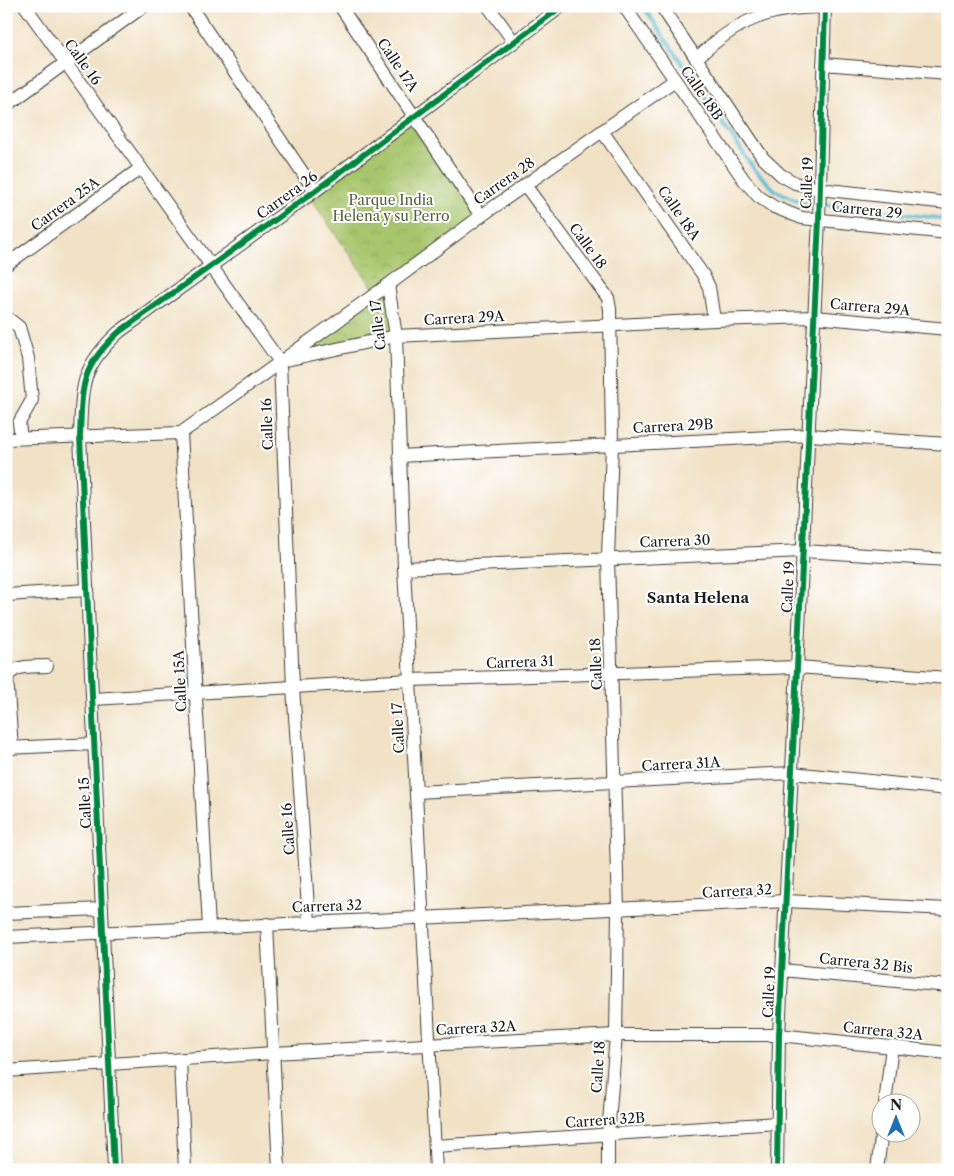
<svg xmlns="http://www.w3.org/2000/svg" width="954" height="1176" font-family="'Libre Caslon Text',serif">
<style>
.park{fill:url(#park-crowns);stroke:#627144}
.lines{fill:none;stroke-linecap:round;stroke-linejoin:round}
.stream{stroke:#50b7ce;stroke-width:4}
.minor-casing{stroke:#3c3a36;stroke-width:14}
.minor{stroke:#fff;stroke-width:12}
.cycleway-casing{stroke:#fff;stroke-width:9}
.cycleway{stroke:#00873e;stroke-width:6}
.labels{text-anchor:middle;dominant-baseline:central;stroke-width:4;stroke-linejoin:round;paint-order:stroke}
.street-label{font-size:14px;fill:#1c1c1c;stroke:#fff}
.park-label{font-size:14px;fill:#54603c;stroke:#fff}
.neighbourhood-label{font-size:15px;font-weight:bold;fill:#1c1c1c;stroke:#fff}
</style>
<defs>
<pattern id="park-crowns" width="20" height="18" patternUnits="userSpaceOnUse" patternTransform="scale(1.25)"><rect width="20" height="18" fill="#a8c66d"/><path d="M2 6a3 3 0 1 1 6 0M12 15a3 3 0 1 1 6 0" fill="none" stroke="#90aa5e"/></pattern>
</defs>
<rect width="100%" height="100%" fill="#fff"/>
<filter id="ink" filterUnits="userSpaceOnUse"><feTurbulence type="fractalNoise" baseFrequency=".02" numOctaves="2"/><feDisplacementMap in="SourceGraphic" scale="10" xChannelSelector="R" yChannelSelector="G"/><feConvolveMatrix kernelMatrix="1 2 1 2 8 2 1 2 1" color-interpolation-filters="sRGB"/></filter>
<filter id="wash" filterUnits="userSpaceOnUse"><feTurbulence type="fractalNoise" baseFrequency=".0096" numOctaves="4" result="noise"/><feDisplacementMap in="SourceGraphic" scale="20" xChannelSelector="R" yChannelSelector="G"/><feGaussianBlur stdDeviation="1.12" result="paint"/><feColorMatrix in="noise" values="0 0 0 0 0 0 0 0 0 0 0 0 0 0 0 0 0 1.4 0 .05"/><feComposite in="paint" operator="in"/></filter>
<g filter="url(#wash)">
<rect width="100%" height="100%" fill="#f1e2c6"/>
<polygon class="park" points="413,116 481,216 388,285 396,336 280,362 377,293 308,195"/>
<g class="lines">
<polyline class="stream" points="643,6 754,169 775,190 803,203 948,219"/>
</g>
</g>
<g filter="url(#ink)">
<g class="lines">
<g class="minor-casing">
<g id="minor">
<polyline points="25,6 280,362 293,687 309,922"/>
<polyline points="190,6 315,191"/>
<polyline points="340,6 481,216"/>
<polyline points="488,6 514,42"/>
<polyline points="624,6 744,180 758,196 774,207 802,218 948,233"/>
<polyline points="661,6 763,158 781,175 795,183 819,189 948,203"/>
<path d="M696,59C737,20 769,7 825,7"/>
<polyline points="823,64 948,74"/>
<polyline points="6,106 144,6"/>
<polyline points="602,131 703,275 709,287 714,320"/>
<polyline points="525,185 608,298 610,309 612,444 608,558 618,910 616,1035 608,1135 608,1170"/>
<polyline points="6,265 141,168"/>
<polyline points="388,285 396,336 404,568 436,1170"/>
<polyline points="6,317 19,327 28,358 32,400 19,423 21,438"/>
<polyline points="286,360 396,336 714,320 814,317 948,329"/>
<polyline points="181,433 209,927"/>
<polyline points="6,439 181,433 388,285 481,216 675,80"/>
<polyline points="399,456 809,435 948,444"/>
<polyline points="404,568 803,551 948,560"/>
<polyline points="6,595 88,590"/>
<polyline points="93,699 410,680 797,667 948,678"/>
<polyline points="6,748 95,744"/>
<path d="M12,748L7,677C16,664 33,667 47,666"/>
<polyline points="416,792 792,773 948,789"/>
<polyline points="6,913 102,909"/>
<polyline points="267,924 279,1170"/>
<polyline points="6,937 786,901 948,909"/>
<polyline points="782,970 948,986"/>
<polyline points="180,1060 185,1170"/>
<polyline points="6,1071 273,1053 616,1035 779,1035 948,1053"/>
<polyline points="885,1104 892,1046"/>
<polyline points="435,1146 777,1123"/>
<path d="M114,1170L80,436C82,386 80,368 119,332L315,191L562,6"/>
<polyline points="777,1170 779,1035 819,220 825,6"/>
<polyline points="877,1170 882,1130"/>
</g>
</g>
<use href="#minor" class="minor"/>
<g class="cycleway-casing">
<g id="cycleway">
<path d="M114,1170L80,436C82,386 80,368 119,332L315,191L562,6"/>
<polyline points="777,1170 779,1035 819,220 825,6"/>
</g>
</g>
<use href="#cycleway" class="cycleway"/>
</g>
</g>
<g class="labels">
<g class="street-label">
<text transform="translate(83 62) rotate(54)">Calle 16</text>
<text transform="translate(398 65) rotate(56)">Calle 17A</text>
<text transform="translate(702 93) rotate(55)">Calle 18B</text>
<text transform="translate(504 181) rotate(-35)">Carrera 28</text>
<text transform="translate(807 183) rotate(-88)">Calle 19</text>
<text transform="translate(287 195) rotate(-36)">Carrera 26</text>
<text transform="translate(65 204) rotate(-36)">Carrera 25A</text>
<text transform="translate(867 210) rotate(6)">Carrera 29</text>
<text transform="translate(679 213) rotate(55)">Calle 18A</text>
<text transform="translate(588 246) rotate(54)">Calle 18</text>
<text transform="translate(870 307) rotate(5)">Carrera 29A</text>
<text transform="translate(464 318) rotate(-3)">Carrera 29A</text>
<text transform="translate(378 325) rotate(-97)">Calle 17</text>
<text transform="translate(267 424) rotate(-92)">Calle 16</text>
<text transform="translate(673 426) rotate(-3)">Carrera 29B</text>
<text transform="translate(675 541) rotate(-2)">Carrera 30</text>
<text transform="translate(788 587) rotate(-87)">Calle 19</text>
<text transform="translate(520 662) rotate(-2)">Carrera 31</text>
<text transform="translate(596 664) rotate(-92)">Calle 18</text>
<text transform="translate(180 681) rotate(-93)">Calle 15A</text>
<text transform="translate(398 728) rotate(-93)">Calle 17</text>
<text transform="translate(681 764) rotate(-3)">Carrera 31A</text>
<text transform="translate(85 803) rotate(-93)">Calle 15</text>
<text transform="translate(288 829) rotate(-94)">Calle 16</text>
<text transform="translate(737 891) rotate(-3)">Carrera 32</text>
<text transform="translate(327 906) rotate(-2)">Carrera 32</text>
<text transform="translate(866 963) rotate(6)">Carrera 32 Bis</text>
<text transform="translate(769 992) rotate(-87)">Calle 19</text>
<text transform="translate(476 1028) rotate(-3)">Carrera 32A</text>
<text transform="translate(883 1031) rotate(6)">Carrera 32A</text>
<text transform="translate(598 1067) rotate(-86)">Calle 18</text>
<text transform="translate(605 1120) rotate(-4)">Carrera 32B</text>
</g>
<g class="park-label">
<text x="391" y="200">Parque India<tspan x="391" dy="16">Helena y su Perro</tspan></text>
</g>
<g class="neighbourhood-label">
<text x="698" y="597">Santa Helena</text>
</g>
</g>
<rect width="954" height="1176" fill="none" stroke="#fff" stroke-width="25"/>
<g transform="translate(896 1118)"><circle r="24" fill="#ffffff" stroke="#a4a4a4"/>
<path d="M0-4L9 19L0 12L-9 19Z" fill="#1f6fb2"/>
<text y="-8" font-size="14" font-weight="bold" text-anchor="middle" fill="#1c1c1c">N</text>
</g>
</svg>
